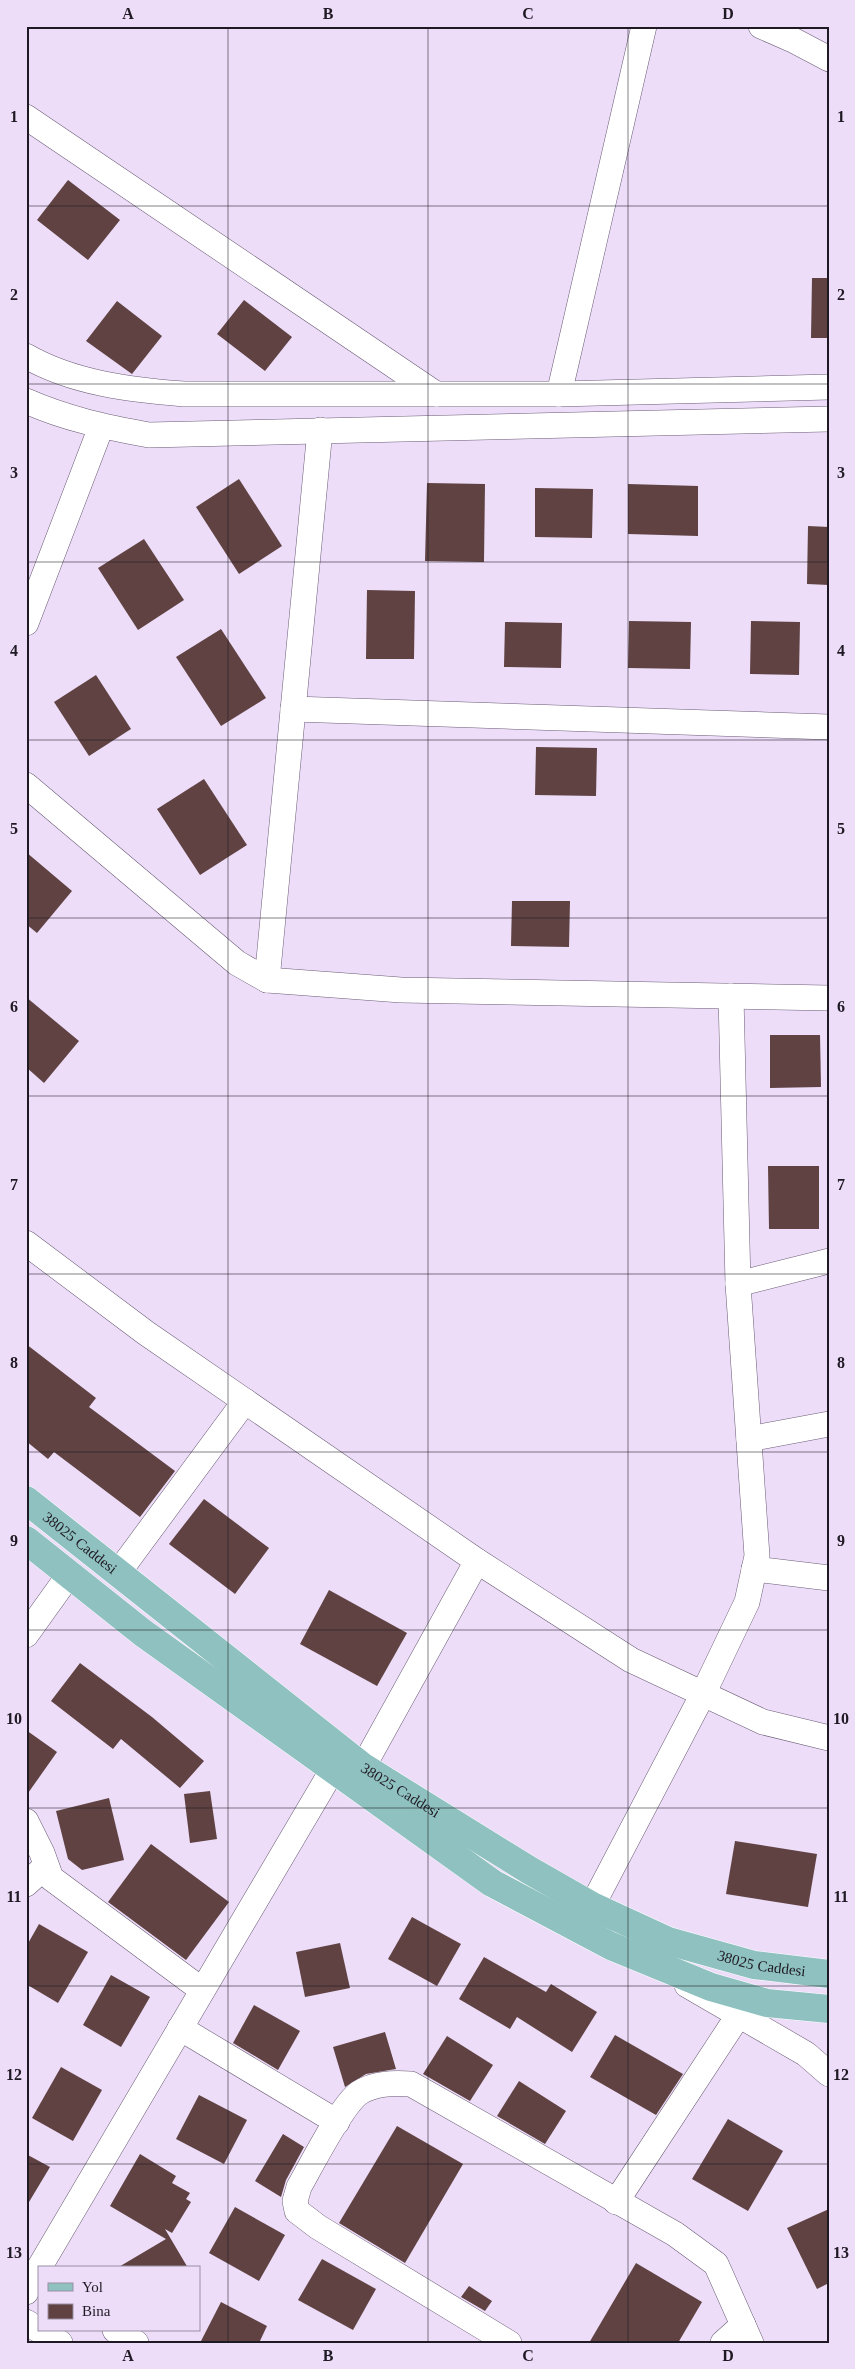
<svg xmlns="http://www.w3.org/2000/svg" width="855" height="2369" font-family="'Times New Roman',serif">
<style>
.building{fill:#5f4241}
.lines{fill:none;stroke-linecap:round;stroke-linejoin:round}
.minor-casing{stroke:#6b5d75;stroke-width:26}
.major-casing{stroke:#fff;stroke-width:29}
.minor{stroke:#fff;stroke-width:25}
.major{stroke:#8ec1bf;stroke-width:28}
.grid{fill:none;stroke:#1f1923;stroke-width:1;stroke-opacity:0.55}
.labels{text-anchor:middle;dominant-baseline:central;stroke-width:5;stroke-linejoin:round;paint-order:stroke}
.street-label{font-size:15px;fill:#1f1923;stroke:#edddf9}
.neatline{fill:none;stroke:#1f1923;stroke-width:2}
.grid-label{font-size:16px;text-anchor:middle;font-weight:bold;fill:#1f1923}
</style>
<rect width="100%" height="100%" fill="#edddf9"/>
<g class="building">
<polygon points="68,180 120,220 88,260 37,220"/>
<polygon points="812,278 829,278 829,338 811,338"/>
<polygon points="244,300 292,337 265,371 217,334"/>
<polygon points="117,301 162,336 132,374 86,341"/>
<polygon points="239,479 282,546 239,574 196,507"/>
<polygon points="427,483 485,484 484,562 425,561"/>
<polygon points="628,484 698,486 698,536 628,534"/>
<polygon points="535,488 593,489 592,538 535,537"/>
<polygon points="808,526 829,527 829,585 807,584"/>
<polygon points="144,539 184,600 138,630 98,568"/>
<polygon points="367,590 415,591 414,659 366,659"/>
<polygon points="629,621 691,622 690,669 628,668"/>
<polygon points="751,621 800,622 799,675 750,674"/>
<polygon points="505,622 562,623 561,668 504,667"/>
<polygon points="221,629 266,698 221,726 176,657"/>
<polygon points="96,675 131,729 89,756 54,702"/>
<polygon points="536,747 597,748 596,796 535,795"/>
<polygon points="204,779 247,845 200,875 157,809"/>
<polygon points="26,852 72,891 37,933 26,924"/>
<polygon points="512,901 570,901 569,947 511,946"/>
<polygon points="26,997 79,1041 44,1083 26,1067"/>
<polygon points="770,1035 820,1035 821,1087 770,1088"/>
<polygon points="768,1166 819,1166 819,1229 769,1229"/>
<polygon points="26,1344 96,1398 89,1407 175,1471 140,1517 54,1452 48,1459 26,1441"/>
<polygon points="204,1499 269,1548 235,1594 169,1544"/>
<polygon points="329,1590 407,1633 377,1686 300,1644"/>
<polygon points="80,1663 152,1717 204,1761 180,1788 121,1739 113,1749 51,1701"/>
<polygon points="26,1730 57,1752 26,1796"/>
<polygon points="210,1791 217,1839 190,1843 184,1794"/>
<polygon points="109,1798 124,1860 82,1870 68,1859 56,1811"/>
<polygon points="735,1841 817,1854 808,1907 726,1894"/>
<polygon points="151,1844 229,1902 186,1960 108,1902"/>
<polygon points="412,1917 461,1944 437,1986 388,1959"/>
<polygon points="39,1924 88,1952 58,2003 26,1984 26,1947"/>
<polygon points="340,1943 350,1988 305,1997 296,1952"/>
<polygon points="484,1957 546,1992 551,1984 597,2012 572,2052 517,2017 510,2029 459,1999"/>
<polygon points="111,1975 150,1997 121,2047 83,2025"/>
<polygon points="254,2005 300,2031 278,2070 233,2043"/>
<polygon points="385,2032 396,2069 366,2074 345,2087 333,2047"/>
<polygon points="615,2035 683,2074 656,2115 590,2077"/>
<polygon points="447,2036 493,2065 470,2101 423,2074"/>
<polygon points="61,2067 102,2090 73,2141 32,2118"/>
<polygon points="519,2081 566,2111 545,2144 497,2116"/>
<polygon points="199,2095 247,2120 224,2164 176,2139"/>
<polygon points="728,2119 783,2151 748,2211 692,2179"/>
<polygon points="397,2126 463,2164 405,2263 339,2223"/>
<polygon points="283,2134 304,2147 286,2180 281,2197 255,2181"/>
<polygon points="26,2154 50,2167 26,2207"/>
<polygon points="140,2154 176,2176 172,2183 190,2193 186,2199 191,2202 172,2233 165,2229 188,2268 117,2268 166,2239 110,2206"/>
<polygon points="235,2207 285,2235 259,2281 209,2253"/>
<polygon points="829,2209 829,2283 817,2289 787,2228"/>
<polygon points="322,2259 376,2289 353,2330 298,2300"/>
<polygon points="636,2263 702,2302 678,2343 589,2343"/>
<polygon points="469,2286 492,2301 485,2311 461,2297"/>
<polygon points="221,2302 267,2326 259,2343 200,2343"/>
</g>
<g class="lines">
<g class="minor-casing">
<g id="minor">
<polyline points="761,26 793,40 829,59"/>
<polyline points="26,117 436,394"/>
<path d="M26,356C73,383 131,390 184,394H559L829,387"/>
<polyline points="559,394 644,26"/>
<path d="M26,401C67,419 105,427 149,435L829,419"/>
<polyline points="26,623 101,427"/>
<polyline points="293,709 829,727"/>
<polyline points="26,785 237,963 267,980 401,990 829,998"/>
<polyline points="267,980 320,430"/>
<polyline points="26,1243 146,1333 477,1561 631,1660 763,1722 829,1738"/>
<polyline points="738,1284 829,1261"/>
<polyline points="749,1439 829,1424"/>
<polyline points="754,1569 829,1578"/>
<polyline points="118,1573 245,1401"/>
<polyline points="26,1635 69,1575"/>
<polyline points="363,1767 477,1561"/>
<polyline points="26,1821 42,1853 51,1878 202,1990"/>
<polyline points="26,1884 46,1866"/>
<polyline points="592,1906 703,1694 747,1602 757,1556 738,1284 731,996"/>
<polyline points="687,1985 806,2054 829,2074"/>
<polyline points="180,2028 337,2122"/>
<polyline points="616,2202 738,2016"/>
<polyline points="39,2268 333,1769"/>
<polyline points="26,2292 39,2269"/>
<polyline points="26,2322 60,2343"/>
<polyline points="115,2330 136,2343"/>
<path d="M509,2343L318,2227L297,2211L295,2201L299,2187C311,2166 341,2106 359,2093C374,2083 393,2083 411,2084L675,2234L716,2264L751,2343"/>
<polyline points="723,2343 743,2325"/>
</g>
</g>
<g class="major-casing">
<g id="major">
<path id="s1" d="M26,1500L363,1767L529,1870L592,1906L668,1941L754,1965L829,1974"/>
<polyline points="26,1540 143,1633 492,1883 611,1946 711,1987 767,2003 829,2009"/>
</g>
</g>
<use href="#minor" class="minor"/>
<use href="#major" class="major"/>
</g>
<path class="grid" d="M228,26V2343M428,26V2343M628,26V2343M26,206H829M26,384H829M26,562H829M26,740H829M26,918H829M26,1096H829M26,1274H829M26,1452H829M26,1630H829M26,1808H829M26,1986H829M26,2164H829"/>
<g class="labels">
<g class="street-label">
<text stroke="none"><textPath href="#s1" startOffset="69">38025 Caddesi</textPath></text>
<text stroke="none"><textPath href="#s1" startOffset="474">38025 Caddesi</textPath></text>
<text stroke="none"><textPath href="#s1" startOffset="878">38025 Caddesi</textPath></text>
</g>
</g>
<rect width="855" height="2369" fill="none" stroke="#edddf9" stroke-width="55"/>
<rect x="38" y="2266" width="162" height="65" fill="#edddf9" stroke="#9b8fa3"/>
<rect x="48" y="2283" width="25" height="8" fill="#8ec1bf" stroke="#9b8fa3"/>
<text x="82" y="2292" font-size="15" fill="#1f1923">Yol</text>
<rect x="48" y="2304" width="25" height="15" fill="#5f4241" stroke="#9b8fa3"/>
<text x="82" y="2316" font-size="15" fill="#1f1923">Bina</text>
<rect x="28" y="28" width="800" height="2314" class="neatline"/>
<g class="grid-label">
<text x="128" y="19">A</text>
<text x="328" y="19">B</text>
<text x="528" y="19">C</text>
<text x="728" y="19">D</text>
<text x="14" y="122">1</text>
<text x="841" y="122">1</text>
<text x="14" y="300">2</text>
<text x="841" y="300">2</text>
<text x="14" y="478">3</text>
<text x="841" y="478">3</text>
<text x="14" y="656">4</text>
<text x="841" y="656">4</text>
<text x="14" y="834">5</text>
<text x="841" y="834">5</text>
<text x="14" y="1012">6</text>
<text x="841" y="1012">6</text>
<text x="14" y="1190">7</text>
<text x="841" y="1190">7</text>
<text x="14" y="1368">8</text>
<text x="841" y="1368">8</text>
<text x="14" y="1546">9</text>
<text x="841" y="1546">9</text>
<text x="14" y="1724">10</text>
<text x="841" y="1724">10</text>
<text x="14" y="1902">11</text>
<text x="841" y="1902">11</text>
<text x="14" y="2080">12</text>
<text x="841" y="2080">12</text>
<text x="14" y="2258">13</text>
<text x="841" y="2258">13</text>
<text x="128" y="2361">A</text>
<text x="328" y="2361">B</text>
<text x="528" y="2361">C</text>
<text x="728" y="2361">D</text>
</g>
</svg>
